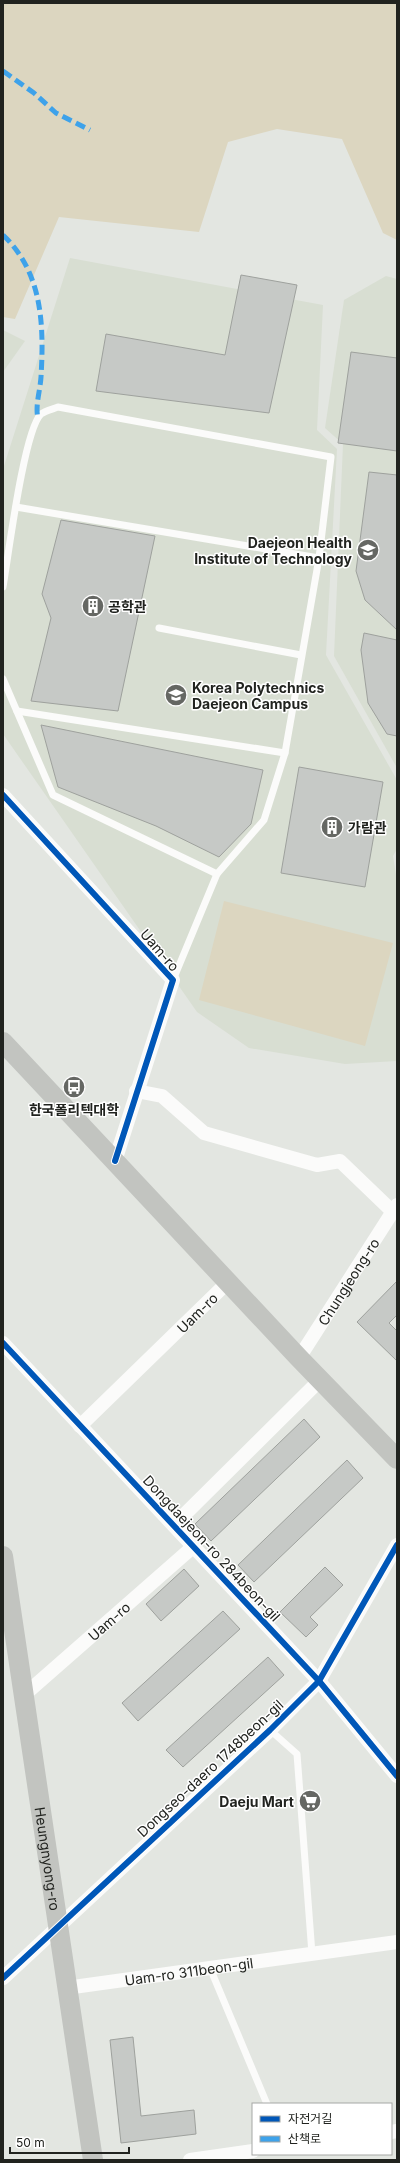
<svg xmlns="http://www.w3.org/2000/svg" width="400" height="2163" font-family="Inter,'Noto Sans KR',sans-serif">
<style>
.built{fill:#d8ded2}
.green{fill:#dcd6c0}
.building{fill:#c6c9c6;stroke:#9ea19d}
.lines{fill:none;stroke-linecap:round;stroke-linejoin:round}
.lane{stroke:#fbfbfa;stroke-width:7}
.street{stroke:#fbfbfa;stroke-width:14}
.secondary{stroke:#c2c4c0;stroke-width:20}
.quiet{stroke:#3ea2ea;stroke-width:5;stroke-dasharray:10 5;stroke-linecap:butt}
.cycleway-casing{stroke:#fff;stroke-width:8}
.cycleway{stroke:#0057b8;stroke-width:6}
.labels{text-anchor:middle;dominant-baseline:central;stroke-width:3;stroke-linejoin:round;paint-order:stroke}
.poi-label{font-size:14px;font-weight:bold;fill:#21231f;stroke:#fff;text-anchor:start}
.street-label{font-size:14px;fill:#21231f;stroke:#fff}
</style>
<rect width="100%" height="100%" fill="#e3e6e1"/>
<g class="built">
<polygon points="70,258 323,305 317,430 337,449 326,655 397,780 397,849 393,856 397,881 397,1061 345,1064 249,1048 197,1012 3,734 3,469"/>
<polygon points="386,276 397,279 397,768 334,656 343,444 325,428 344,300"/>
<polygon points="3,330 25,341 3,372"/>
</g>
<g class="green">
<polygon points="3,3 397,3 397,240 383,233 342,139 277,129 228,142 199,232 59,217 15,319 3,317"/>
<polygon points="224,901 393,943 365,1046 199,1000"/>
</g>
<g class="building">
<polygon points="241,275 297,285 269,413 96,391 106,334 225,355"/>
<polygon points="351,352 397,358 397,451 338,443"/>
<polygon points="369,472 397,475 397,630 365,600 356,571"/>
<polygon points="61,520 155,536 118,711 31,701 51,618 42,594"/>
<polygon points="364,633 397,640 397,736 387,734 368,703 361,650"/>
<polygon points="41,725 263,770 251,824 219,857 156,826 58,787"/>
<polygon points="299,767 383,782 365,887 281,873"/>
<polygon points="397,1281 397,1315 389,1323 397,1331 397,1361 357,1322"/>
<polygon points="304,1419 320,1437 211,1541 195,1524"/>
<polygon points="347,1460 363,1478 254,1582 238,1565"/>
<polygon points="325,1567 343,1585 310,1617 318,1625 306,1637 280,1612"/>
<polygon points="184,1569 199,1586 161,1621 146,1604"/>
<polygon points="223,1611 240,1629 138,1721 122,1703"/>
<polygon points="268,1657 284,1675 183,1767 166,1750"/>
<polygon points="133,2037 141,2116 194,2110 196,2134 121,2143 110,2040"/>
</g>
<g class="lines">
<g class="lane">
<polyline points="16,507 319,558"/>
<path d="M3,587C8,558 24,430 41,414C45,411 53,409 58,407L331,457L319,558L285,753L264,820L217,874L173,980"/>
<polyline points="159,628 301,655"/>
<polyline points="3,679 53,795 217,874"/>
<polyline points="17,711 285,753"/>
<polyline points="270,1730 297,1754 312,1954"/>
<polyline points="210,1968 267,2104"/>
</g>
<g class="street">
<polyline points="3,795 173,980 115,1161"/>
<polyline points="136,1091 162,1096 204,1133 317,1165 340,1161 392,1211"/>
<polyline points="3,1343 319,1681 397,1776"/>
<path id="s1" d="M299,1358L397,1205"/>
<path id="s2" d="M80,1426L228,1282"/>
<polyline points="174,1525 320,1380"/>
<path id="s3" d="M23,1696L194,1546"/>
<polyline points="3,1978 270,1730 319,1681 397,1545"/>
<path id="s4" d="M66,1988L397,1942"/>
<polyline points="391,2132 397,2131"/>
<polyline points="190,2160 253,2151"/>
</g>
<g class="secondary">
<polyline points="3,1042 299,1358 397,1459"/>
<path id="s5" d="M3,1556L93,2160"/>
</g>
<g class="quiet">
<polyline points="3,71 34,93 56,113 90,130"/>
<path d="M3,235C43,273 44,326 41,377C40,392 35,405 38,419"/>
</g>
<g class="cycleway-casing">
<g id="cycleway">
<polyline points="3,795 173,980 115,1161"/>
<polyline points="3,1343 319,1681 397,1776"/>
<polyline points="3,1978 270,1730 319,1681 397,1545"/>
</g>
</g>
<use href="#cycleway" class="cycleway"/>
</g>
<defs>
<g id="university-disc" transform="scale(1.15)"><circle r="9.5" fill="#656763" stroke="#fff"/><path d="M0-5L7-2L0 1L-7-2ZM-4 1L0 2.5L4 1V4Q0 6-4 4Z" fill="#fff"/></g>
<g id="building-disc" transform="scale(1.15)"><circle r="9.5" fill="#656763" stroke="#fff"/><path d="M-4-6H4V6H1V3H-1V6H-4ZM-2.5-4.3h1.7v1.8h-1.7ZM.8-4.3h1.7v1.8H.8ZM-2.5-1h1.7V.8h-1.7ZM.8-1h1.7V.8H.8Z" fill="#fff"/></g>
<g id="school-disc" transform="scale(1.15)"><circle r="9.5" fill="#656763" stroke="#fff"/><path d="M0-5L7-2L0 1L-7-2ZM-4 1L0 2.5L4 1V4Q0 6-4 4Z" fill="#fff"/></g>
<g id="bus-disc" transform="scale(1.15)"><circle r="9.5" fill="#656763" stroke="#fff"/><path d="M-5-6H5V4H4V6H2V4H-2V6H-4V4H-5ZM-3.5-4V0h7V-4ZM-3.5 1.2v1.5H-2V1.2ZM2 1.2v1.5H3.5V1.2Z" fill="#fff"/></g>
<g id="supermarket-disc" transform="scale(1.15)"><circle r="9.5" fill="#656763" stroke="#fff"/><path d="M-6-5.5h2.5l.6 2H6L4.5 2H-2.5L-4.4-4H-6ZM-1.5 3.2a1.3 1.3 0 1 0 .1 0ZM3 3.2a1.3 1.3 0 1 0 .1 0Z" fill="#fff"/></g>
</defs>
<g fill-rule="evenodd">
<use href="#university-disc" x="368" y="550"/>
<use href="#building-disc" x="93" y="606"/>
<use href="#school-disc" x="176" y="695"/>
<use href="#building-disc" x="332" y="827"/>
<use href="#bus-disc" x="74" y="1087"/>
<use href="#supermarket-disc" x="310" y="1801"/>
</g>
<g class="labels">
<g class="poi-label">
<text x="352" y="542" text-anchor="end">Daejeon Health<tspan x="352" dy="16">Institute of Technology</tspan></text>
<text x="108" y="606">공학관</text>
<text x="192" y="687">Korea Polytechnics<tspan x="192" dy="16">Daejeon Campus</tspan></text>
<text x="348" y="827">가람관</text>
<text x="74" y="1109" text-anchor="middle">한국폴리텍대학</text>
<text x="294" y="1801" text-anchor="end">Daeju Mart</text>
</g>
<g class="street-label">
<text transform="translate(160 950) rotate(49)">Uam-ro</text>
<text stroke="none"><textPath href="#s1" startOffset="91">Chungjeong-ro</textPath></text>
<text stroke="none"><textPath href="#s2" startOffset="163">Uam-ro</textPath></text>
<text transform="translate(212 1548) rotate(47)">Dongdaejeon-ro 284beon-gil</text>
<text stroke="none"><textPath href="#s3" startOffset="114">Uam-ro</textPath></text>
<text transform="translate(210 1768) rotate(-43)">Dongseo-daero 1748beon-gil</text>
<text stroke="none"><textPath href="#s5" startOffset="306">Heungnyong-ro</textPath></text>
<text stroke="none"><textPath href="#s4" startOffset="124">Uam-ro 311beon-gil</textPath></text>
</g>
</g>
<rect width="400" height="2163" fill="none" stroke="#21231f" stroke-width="8"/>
<rect x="252" y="2103" width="140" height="52" fill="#ffffff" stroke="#a6a7a5"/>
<rect x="260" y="2116" width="20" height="6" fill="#0057b8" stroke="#a6a7a5"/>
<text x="288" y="2123" font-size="12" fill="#21231f">자전거길</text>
<rect x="260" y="2136" width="20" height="6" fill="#3ea2ea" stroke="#a6a7a5"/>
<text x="288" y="2143" font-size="12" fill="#21231f">산책로</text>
<path d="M10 2147v6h119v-6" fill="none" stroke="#21231f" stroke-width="2"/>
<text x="16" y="2147" font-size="12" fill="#21231f" stroke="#ffffff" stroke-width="3" paint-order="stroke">50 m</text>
</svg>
